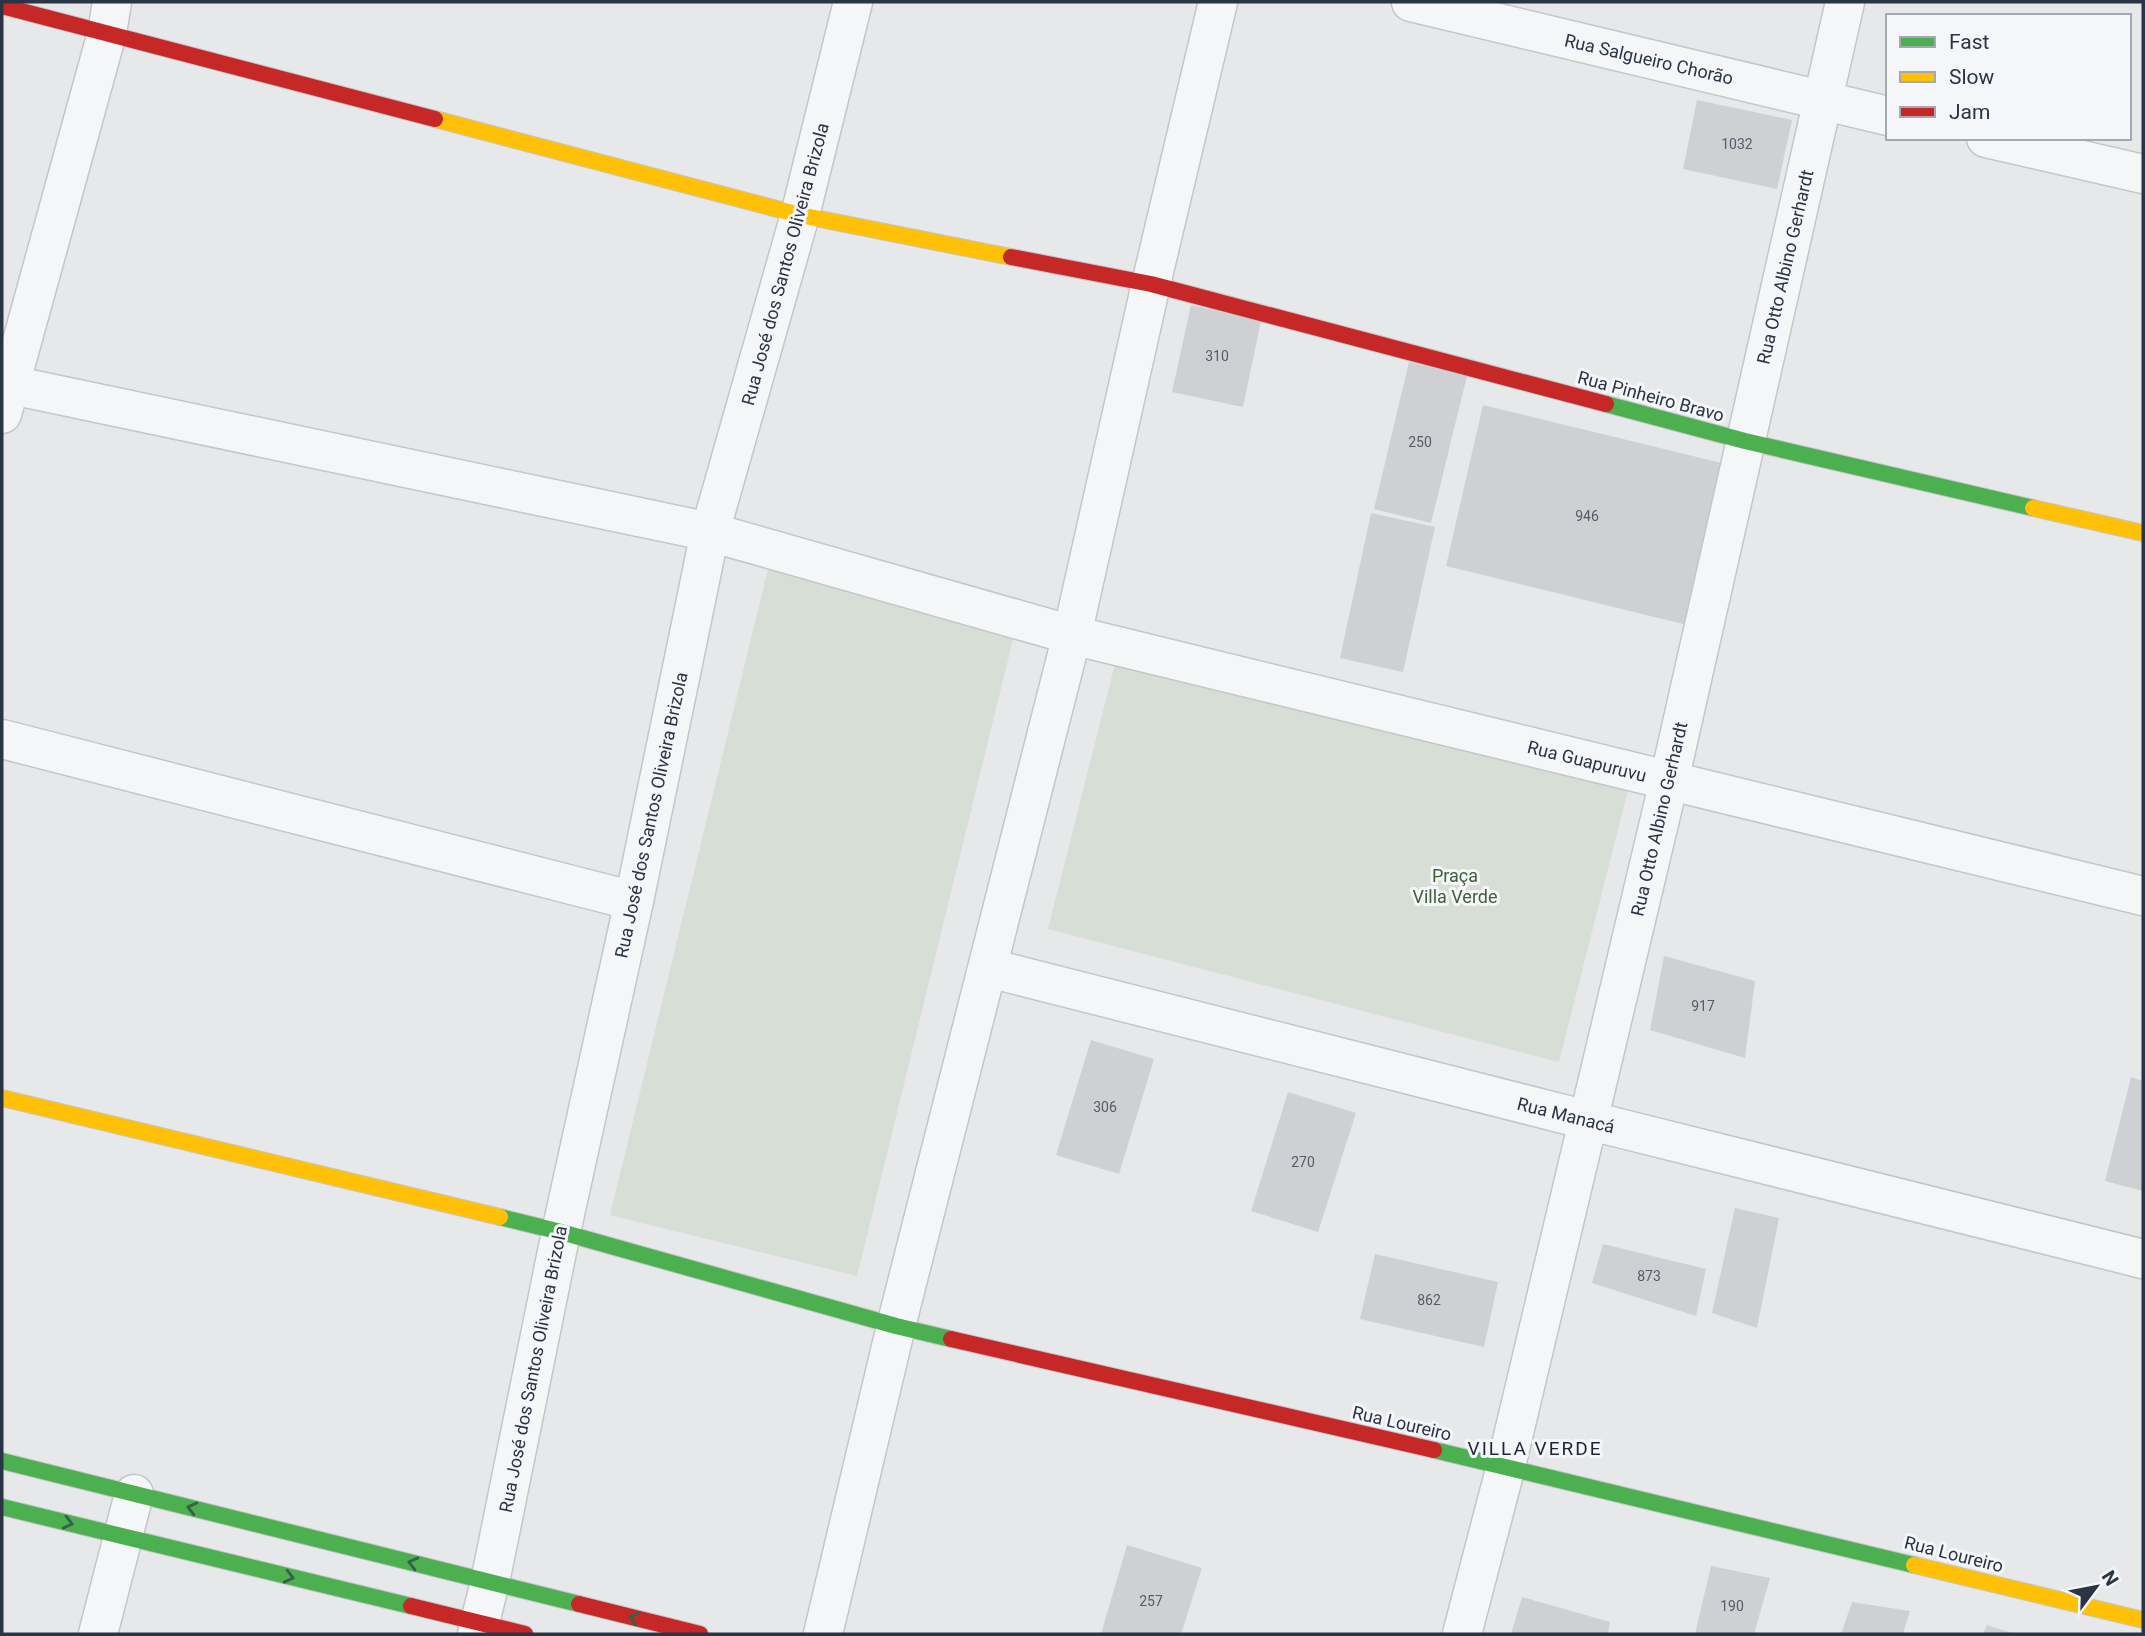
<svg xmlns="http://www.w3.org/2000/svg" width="2145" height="1636" font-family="Roboto,sans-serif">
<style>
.green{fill:#d6ded6}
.building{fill:#ced0d3}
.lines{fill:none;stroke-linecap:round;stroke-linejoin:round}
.street-casing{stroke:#c4c6c8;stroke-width:41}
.fast-casing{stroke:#c4c6c8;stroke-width:18}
.slow-casing{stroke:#c4c6c8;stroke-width:18}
.jam-casing{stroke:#c4c6c8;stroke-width:18}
.street{stroke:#f5f6f7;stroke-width:38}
.fast{stroke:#4caf50;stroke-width:16}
.slow{stroke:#ffc107;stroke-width:16}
.jam{stroke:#c62828;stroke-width:16}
.oneway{stroke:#375f49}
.labels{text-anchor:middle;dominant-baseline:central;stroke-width:6;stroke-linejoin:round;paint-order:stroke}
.number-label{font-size:14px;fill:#545c69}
.street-label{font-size:18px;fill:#2b3445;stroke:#f4f6f9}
.park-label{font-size:18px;fill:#3f6138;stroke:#f4f6f9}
.neighbourhood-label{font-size:19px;letter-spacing:2px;fill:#1d2536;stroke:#f4f6f9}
</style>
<rect width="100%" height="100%" fill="#e6e8ea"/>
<g class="green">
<polygon points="769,565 1016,627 857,1276 610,1215"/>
<polygon points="1117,656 1631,778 1559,1062 1048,929"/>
</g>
<g class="building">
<polygon points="1697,100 1792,120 1777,189 1683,169"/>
<polygon points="1191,305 1261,321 1243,407 1172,392"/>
<polygon points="1409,362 1467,376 1431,523 1374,509"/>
<polygon points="1483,405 1730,465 1691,626 1446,566"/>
<polygon points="1371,513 1435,527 1403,672 1340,658"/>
<polygon points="1664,956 1755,981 1745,1058 1650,1030"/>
<polygon points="1091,1040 1154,1059 1119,1174 1056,1155"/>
<polygon points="2131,1077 2143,1081 2143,1191 2105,1181"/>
<polygon points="1288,1092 1356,1113 1318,1232 1251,1211"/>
<polygon points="1735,1208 1779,1218 1757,1328 1712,1313"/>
<polygon points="1603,1244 1706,1269 1696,1316 1592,1283"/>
<polygon points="1375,1254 1498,1282 1484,1347 1360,1319"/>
<polygon points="1127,1545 1202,1568 1181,1634 1101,1634"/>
<polygon points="1711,1566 1770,1578 1754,1634 1695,1634"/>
<polygon points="1522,1597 1610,1622 1608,1634 1511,1634"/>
<polygon points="1852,1602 1910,1611 1903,1634 1841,1634"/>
<polygon points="1987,1625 2015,1634 1983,1634"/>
</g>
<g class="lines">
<g class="street-casing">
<g id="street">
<polyline points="1411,2 1888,116"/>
<polyline points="1986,138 2143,174"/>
<polyline points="2,383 710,532 1072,635 2143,896"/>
<polyline points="2,414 107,33 112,2"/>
<polyline points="2,739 634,901"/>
<polyline points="989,968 1587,1120 2143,1259"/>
<polyline points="98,1634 134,1494"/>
<polyline points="477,1634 490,1582 561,1232 634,901 710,532 800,215 853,2"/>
<polyline points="823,1634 896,1326 1072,635 1151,284 1218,2"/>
<polyline points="1462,1634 1506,1466 1669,781 1845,2"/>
</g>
</g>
<g class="fast-casing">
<g id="fast">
<polyline points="1606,404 1745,441 2033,508"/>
<polyline points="500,1217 561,1232 896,1326 951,1339"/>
<polyline points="1434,1450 1914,1565"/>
<polyline points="2,1461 579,1604"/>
<polyline points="2,1507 411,1606"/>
</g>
</g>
<g class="slow-casing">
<g id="slow">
<polyline points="435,119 800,215 1011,257"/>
<polyline points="2033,508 2143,533"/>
<polyline points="2,1098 500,1217"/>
<polyline points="1914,1565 2143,1620"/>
</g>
</g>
<g class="jam-casing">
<g id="jam">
<polyline points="2,6 435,119"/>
<polyline points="1011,257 1151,284 1606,404"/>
<polyline points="951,1339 1434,1450"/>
<polyline points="579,1604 700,1634"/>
<polyline points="411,1606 525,1634"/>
</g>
</g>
<use href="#street" class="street"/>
<use href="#fast" class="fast"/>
<use href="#slow" class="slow"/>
<use href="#jam" class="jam"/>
</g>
<defs><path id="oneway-chevron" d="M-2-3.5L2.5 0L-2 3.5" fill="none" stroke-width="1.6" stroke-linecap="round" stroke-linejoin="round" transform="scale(1.75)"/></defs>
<g class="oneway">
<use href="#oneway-chevron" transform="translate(192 1508) rotate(-166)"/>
<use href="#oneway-chevron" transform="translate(68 1523) rotate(14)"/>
<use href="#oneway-chevron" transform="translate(413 1563) rotate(-166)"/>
<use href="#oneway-chevron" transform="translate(289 1577) rotate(14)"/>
<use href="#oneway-chevron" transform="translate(634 1618) rotate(-166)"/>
</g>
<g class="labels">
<g class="number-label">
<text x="1737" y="144">1032</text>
<text x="1217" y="356">310</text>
<text x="1420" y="442">250</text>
<text x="1587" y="516">946</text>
<text x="1703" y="1006">917</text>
<text x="1105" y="1107">306</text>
<text x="1303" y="1162">270</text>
<text x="1649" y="1276">873</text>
<text x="1429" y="1300">862</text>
<text x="1151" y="1601">257</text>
<text x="1732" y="1606">190</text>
</g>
<g class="street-label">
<text transform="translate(1649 59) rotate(13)">Rua Salgueiro Chorão</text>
<text transform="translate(785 264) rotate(-75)">Rua José dos Santos Oliveira Brizola</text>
<text transform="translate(1785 267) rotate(-77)">Rua Otto Albino Gerhardt</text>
<text transform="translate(1651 396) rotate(15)">Rua Pinheiro Bravo</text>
<text transform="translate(1587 761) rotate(14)">Rua Guapuruvu</text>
<text transform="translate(651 815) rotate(-78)">Rua José dos Santos Oliveira Brizola</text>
<text transform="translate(1659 819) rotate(-77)">Rua Otto Albino Gerhardt</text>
<text transform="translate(1566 1115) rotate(14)">Rua Manacá</text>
<text transform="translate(533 1369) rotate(-79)">Rua José dos Santos Oliveira Brizola</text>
<text transform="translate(1402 1423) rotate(13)">Rua Loureiro</text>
<text transform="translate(1954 1554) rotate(14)">Rua Loureiro</text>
</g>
<g class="park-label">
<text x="1455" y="875">Praça<tspan x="1455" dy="21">Villa Verde</tspan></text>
</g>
<g class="neighbourhood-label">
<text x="1535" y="1448">VILLA VERDE</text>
</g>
</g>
<rect width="2145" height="1636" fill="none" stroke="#2b3445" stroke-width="7"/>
<rect x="1886" y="14" width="245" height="126" fill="#f4f6f9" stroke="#a4a8b1" stroke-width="2"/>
<rect x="1900" y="37" width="35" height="10" fill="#4caf50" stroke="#a4a8b1" stroke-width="2"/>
<text x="1949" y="49" font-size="21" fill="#2b3445">Fast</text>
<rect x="1900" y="72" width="35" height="10" fill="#ffc107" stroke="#a4a8b1" stroke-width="2"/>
<text x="1949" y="84" font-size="21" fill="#2b3445">Slow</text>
<rect x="1900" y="107" width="35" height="10" fill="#c62828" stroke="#a4a8b1" stroke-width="2"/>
<text x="1949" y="119" font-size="21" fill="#2b3445">Jam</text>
<g transform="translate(2096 1587) rotate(58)" stroke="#f4f6f9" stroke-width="5" paint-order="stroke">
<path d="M0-5L12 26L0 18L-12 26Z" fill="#2b3445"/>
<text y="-10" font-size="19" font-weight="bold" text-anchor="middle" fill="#2b3445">N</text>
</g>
</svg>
